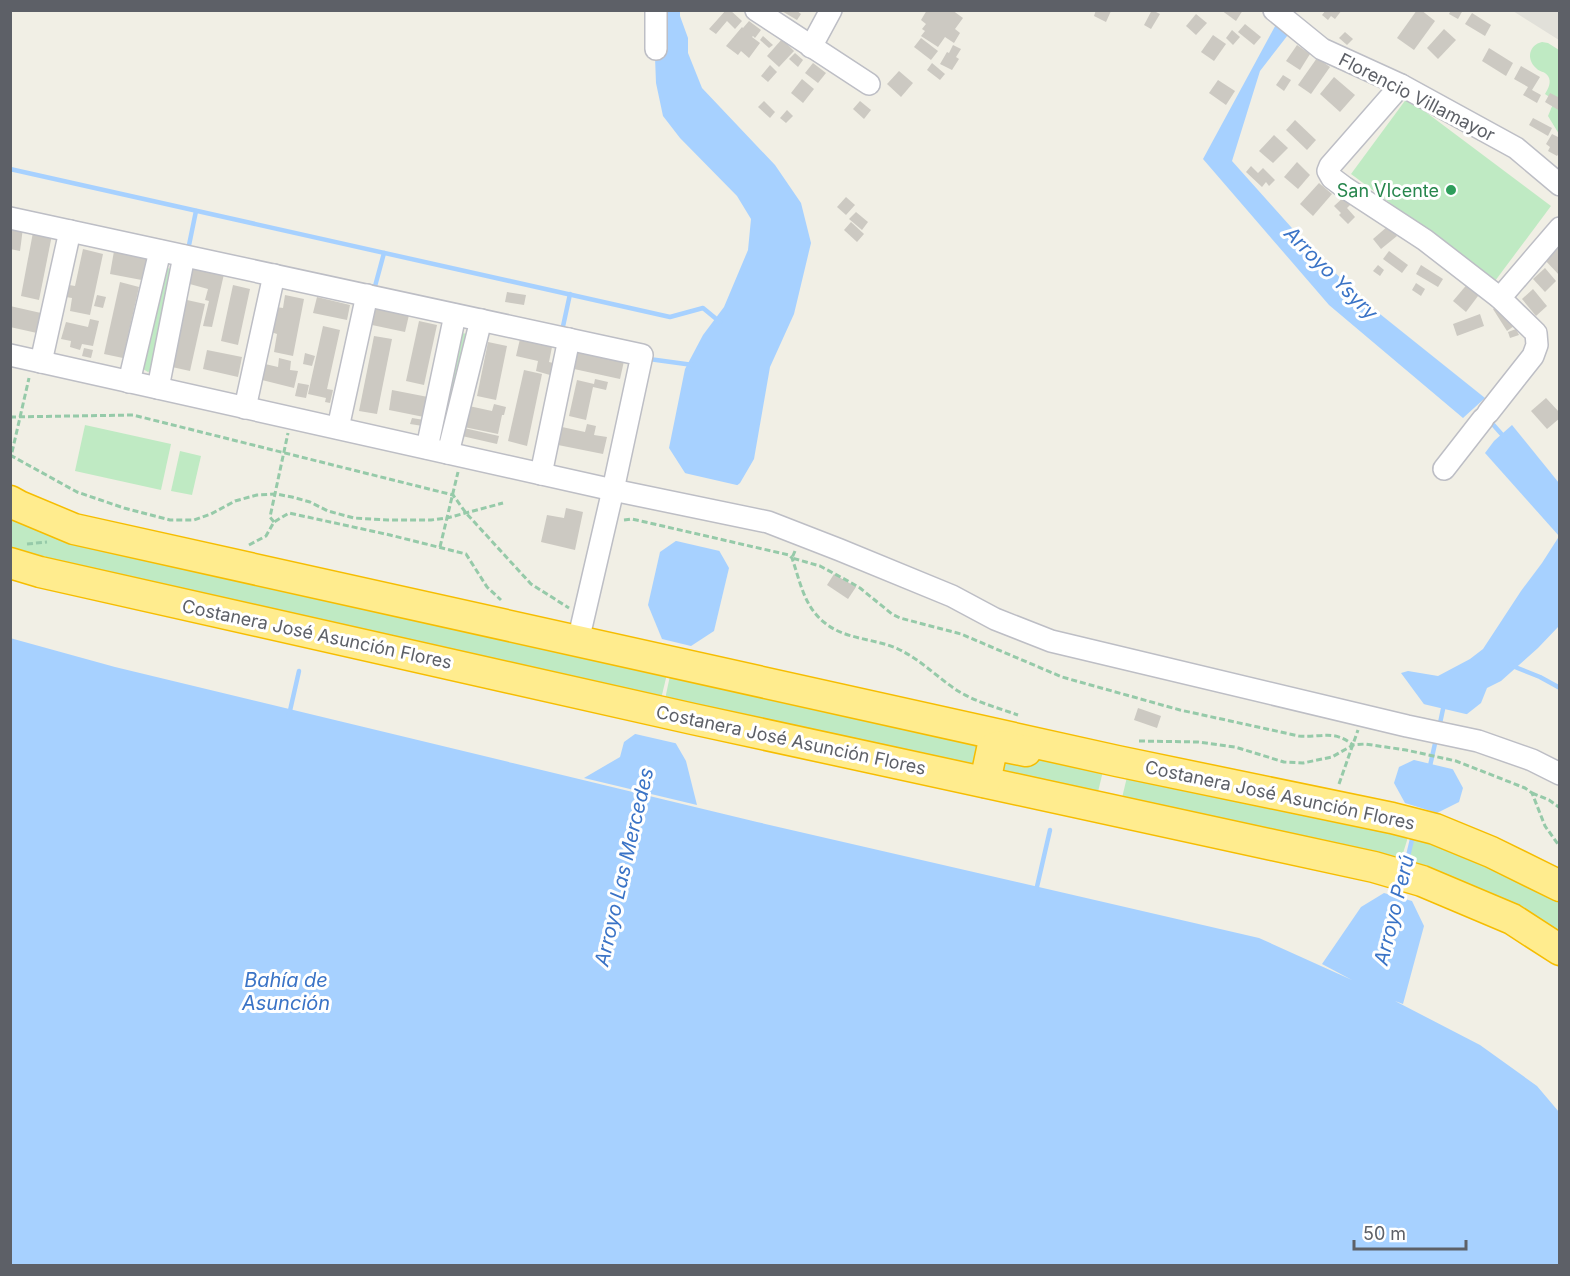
<svg xmlns="http://www.w3.org/2000/svg" width="1570" height="1276" font-family="Inter,sans-serif">
<style>
.industrial{fill:#e1e0d9}
.green{fill:#bfeac3}
.water{fill:#a7d1ff}
.pier{fill:#f1efe5}
.lines{fill:none;stroke-linecap:round;stroke-linejoin:round}
.stream{stroke:#a7d1ff;stroke-width:4.5}
.building{fill:#ccc9c2}
.minor-casing{stroke:#bdbec5;stroke-width:24}
.highway-casing{stroke:#f6bd00;stroke-width:33}
.path{stroke:#96caa9;stroke-width:3;stroke-dasharray:6 3;stroke-linecap:butt}
.minor{stroke:#fff;stroke-width:21}
.highway{stroke:#ffec8e;stroke-width:30}
.leisure-dot{fill:#2e9e5b;stroke:#fff;stroke-width:2}
.labels{text-anchor:middle;dominant-baseline:central;stroke-width:6;stroke-linejoin:round;paint-order:stroke}
.street-label{font-size:18px;fill:#5d6067;stroke:#fff}
.leisure-label{font-size:18px;fill:#27864d;stroke:#fff;text-anchor:end}
.water-label{font-size:20px;font-style:italic;fill:#3a73c6;stroke:#fff}
</style>
<rect width="100%" height="100%" fill="#f1efe5"/>
<polygon class="industrial" points="1513,11 1559,11 1559,40"/>
<g class="green">
<path d="M1542,42L1548,43L1559,50V134L1548,116L1553,104L1551,98L1545,94C1548,89 1552,82 1548,76C1545,71 1539,72 1536,68C1526,59 1529,45 1542,42Z"/>
<polygon points="1407,98 1551,206 1495,281 1351,174"/>
<polygon points="168,268 172,270 152,370 148,372 143,369 166,269"/>
<polygon points="461,333 468,334 442,436 439,434"/>
<polygon points="85,425 171,444 161,490 75,471"/>
<polygon points="180,451 201,456 192,495 171,491"/>
<polygon points="10,511 668,670 660,703 11,554"/>
<polygon points="671,671 980,745 974,770 664,704"/>
<polygon points="1003,755 1047,757 1103,771 1098,792 1001,777"/>
<polygon points="1127,777 1409,834 1399,866 1121,802"/>
<polygon points="1414,836 1532,885 1559,903 1559,941 1404,868"/>
</g>
<g class="water">
<polygon points="660,11 680,11 680,16 688,38 688,53 702,88 775,165 801,203 811,243 794,314 770,367 754,459 740,483 725,495 694,487 669,448 685,369 703,335 724,307 748,250 751,219 737,196 680,138 663,116 656,83 655,57"/>
<polygon points="1280,17 1291,31 1260,71 1232,161 1317,256 1375,310 1485,398 1463,418 1329,305 1203,159"/>
<polygon points="1512,425 1559,483 1559,536 1485,453 1494,441"/>
<polygon points="683,536 716,545 729,568 714,631 691,646 662,639 648,605 660,552"/>
<polygon points="1559,537 1559,626 1538,648 1501,681 1487,688 1481,703 1462,718 1429,711 1401,673 1408,671 1438,676 1470,659 1483,649 1521,591 1542,563 1558,538"/>
<polygon points="10,638 115,667 757,822 1259,938 1352,980 1322,964 1361,907 1384,893 1412,901 1424,926 1403,1004 1395,1001 1480,1045 1537,1086 1559,1112 1559,1265 11,1265"/>
<polygon points="642,729 671,735 686,761 697,805 584,778 620,757 624,742"/>
<polygon points="1418,758 1450,764 1463,788 1459,802 1437,813 1405,803 1394,783 1399,767"/>
</g>
<g class="pier">
<polygon points="680,472 741,486 724,498 692,490"/>
<polygon points="682,533 717,542 724,552 672,540"/>
<polygon points="1419,703 1470,715 1462,721 1429,714"/>
<polygon points="640,726 672,733 679,744 631,733"/>
<polygon points="1419,755 1451,762 1456,770 1410,759"/>
</g>
<g class="lines">
<g class="stream">
<polyline points="10,169 670,317 703,308 720,322"/>
<polyline points="188,250 196,211"/>
<polyline points="374,290 384,253"/>
<polyline points="562,331 570,294"/>
<polyline points="649,359 693,365"/>
<polyline points="1489,420 1505,438"/>
<polyline points="1510,665 1540,677 1560,688"/>
<polyline points="289,715 299,671"/>
<polyline points="1439,728 1443,709"/>
<polyline points="1430,766 1436,739"/>
<polyline points="1406,865 1413,835"/>
<polyline points="1036,891 1050,830"/>
<polyline points="1397,903 1401,885"/>
</g>
</g>
<g class="building">
<polygon points="726,10 730,10 742,21 735,29 727,21 716,34 709,29"/>
<polygon points="780,10 796,10 801,14 797,20"/>
<polygon points="927,10 930,12 931,10 952,10 963,18 955,29 960,33 954,43 945,37 938,47 921,36 925,31 922,29 926,24 921,20"/>
<polygon points="1096,10 1111,11 1106,22 1094,16"/>
<polygon points="1152,10 1160,14 1151,29 1144,25"/>
<polygon points="1221,10 1243,10 1236,21"/>
<polygon points="1326,10 1342,10 1335,19 1331,16 1328,20 1322,15"/>
<polygon points="1417,10 1421,10 1435,21 1414,50 1397,38"/>
<polygon points="1451,10 1463,10 1458,19 1449,14"/>
<polygon points="1472,13 1491,25 1485,36 1465,24"/>
<polygon points="1196,14 1207,23 1196,35 1186,26"/>
<polygon points="749,21 761,30 755,38 753,36 752,37 760,43 749,58 741,51 738,55 726,46 742,27 743,28"/>
<polygon points="1245,24 1261,37 1254,45 1238,32"/>
<polygon points="1444,29 1456,40 1438,59 1427,48"/>
<polygon points="1232,30 1240,37 1233,45 1226,38"/>
<polygon points="1345,32 1353,39 1347,45 1339,38"/>
<polygon points="1213,35 1226,44 1214,61 1201,52"/>
<polygon points="763,36 773,45 769,48 760,40"/>
<polygon points="921,38 938,51 931,60 914,47"/>
<polygon points="782,39 794,51 779,67 767,56"/>
<polygon points="953,45 961,49 956,57 959,59 952,70 940,64 947,52 949,53"/>
<polygon points="1297,45 1310,54 1300,70 1286,61"/>
<polygon points="1489,48 1513,63 1506,76 1482,61"/>
<polygon points="795,53 803,60 798,67 789,59"/>
<polygon points="1317,58 1330,67 1311,94 1298,85"/>
<polygon points="813,63 826,73 818,83 805,73"/>
<polygon points="932,63 945,74 940,80 927,70"/>
<polygon points="770,65 777,72 768,82 761,76"/>
<polygon points="1521,66 1540,77 1532,90 1541,95 1537,103 1523,95 1528,87 1514,79"/>
<polygon points="899,71 913,83 901,97 887,84"/>
<polygon points="1283,75 1291,80 1284,91 1276,85"/>
<polygon points="1334,77 1355,95 1340,112 1320,94"/>
<polygon points="802,79 814,89 803,103 791,93"/>
<polygon points="1218,80 1235,91 1226,105 1209,93"/>
<polygon points="1550,93 1560,98 1560,111 1545,102"/>
<polygon points="764,101 775,112 770,118 758,107"/>
<polygon points="860,101 871,110 864,119 853,109"/>
<polygon points="787,110 793,116 786,123 780,118"/>
<polygon points="1533,118 1552,128 1548,136 1529,125"/>
<polygon points="1295,120 1316,140 1307,150 1286,130"/>
<polygon points="1552,134 1560,138 1560,152 1557,156 1548,151 1550,147 1546,144"/>
<polygon points="1274,135 1288,148 1273,163 1259,151"/>
<polygon points="1297,162 1310,175 1298,189 1284,177"/>
<polygon points="1251,166 1258,173 1263,168 1275,180 1269,186 1266,182 1262,187 1246,172"/>
<polygon points="1319,183 1332,194 1313,216 1300,204"/>
<polygon points="1345,196 1352,203 1347,208 1355,217 1348,224 1339,215 1341,213 1334,206"/>
<polygon points="846,197 855,205 846,215 837,207"/>
<polygon points="856,212 868,222 862,230 849,219"/>
<polygon points="851,222 864,234 857,242 844,230"/>
<polygon points="10,226 23,228 20,251 10,249"/>
<polygon points="1388,226 1397,236 1381,249 1373,239"/>
<polygon points="34,227 53,230 39,300 21,296"/>
<polygon points="1560,245 1560,276 1544,259"/>
<polygon points="83,249 103,254 90,315 70,311 72,298 66,297 69,285 75,286"/>
<polygon points="114,251 151,258 147,281 110,274"/>
<polygon points="1389,251 1408,265 1402,273 1383,259"/>
<polygon points="1378,265 1384,270 1380,276 1373,271"/>
<polygon points="1421,265 1443,279 1438,287 1416,274"/>
<polygon points="190,266 224,274 212,327 203,326 209,301 205,300 208,289 186,283"/>
<polygon points="1545,268 1556,281 1545,292 1533,279"/>
<polygon points="120,282 139,287 123,358 104,354"/>
<polygon points="1469,282 1481,292 1466,312 1453,301"/>
<polygon points="1416,283 1425,289 1421,296 1412,290"/>
<polygon points="233,285 250,289 238,345 221,341"/>
<polygon points="1533,289 1547,306 1536,316 1522,299"/>
<polygon points="507,292 526,295 524,305 505,302"/>
<polygon points="97,295 106,297 103,308 94,306"/>
<polygon points="285,295 304,299 293,356 274,352 277,334 271,332 276,307 283,308"/>
<polygon points="317,297 350,305 347,320 313,313"/>
<polygon points="187,300 205,304 190,371 172,367"/>
<polygon points="1499,304 1514,326 1507,331 1493,309"/>
<polygon points="10,306 41,313 37,333 10,327"/>
<polygon points="376,307 409,315 405,332 372,325"/>
<polygon points="1480,314 1484,326 1457,336 1453,324"/>
<polygon points="90,319 99,321 93,346 82,344 80,350 70,347 71,341 61,339 66,322 88,327"/>
<polygon points="419,321 437,325 424,385 406,381"/>
<polygon points="323,326 340,330 327,389 333,390 330,403 325,402 326,398 308,394"/>
<polygon points="1516,329 1519,335 1510,338 1508,332"/>
<polygon points="374,336 392,339 377,414 359,411"/>
<polygon points="520,339 552,347 549,362 553,363 550,375 536,371 538,361 516,356"/>
<polygon points="488,342 507,346 496,400 477,396"/>
<polygon points="84,348 93,350 91,358 82,356"/>
<polygon points="207,350 242,357 238,377 203,369"/>
<polygon points="578,351 624,361 620,379 574,369"/>
<polygon points="305,353 315,356 312,366 303,364"/>
<polygon points="279,358 291,361 290,370 298,371 294,388 262,380 265,364 278,367"/>
<polygon points="524,370 542,374 527,446 508,441"/>
<polygon points="595,379 608,382 606,390 593,387 586,420 569,416 577,380 594,384"/>
<polygon points="298,383 309,385 306,398 295,396"/>
<polygon points="392,390 428,397 424,417 389,410"/>
<polygon points="1546,398 1560,413 1560,418 1547,429 1531,411"/>
<polygon points="494,404 506,407 504,415 502,415 498,434 464,427 469,406 492,411"/>
<polygon points="412,418 424,420 423,426 410,424"/>
<polygon points="587,424 596,426 594,435 607,437 603,454 558,445 562,427 585,432"/>
<polygon points="464,428 499,436 497,444 462,436"/>
<polygon points="566,508 583,512 575,550 541,542 547,515 564,518"/>
<polygon points="834,574 856,587 848,599 827,585"/>
<polygon points="1138,708 1161,716 1157,728 1134,720"/>
</g>
<g class="lines">
<g class="minor-casing">
<g id="minor">
<polyline points="756,10 869,84"/>
<polyline points="1274,10 1322,49 1401,85 1516,148 1560,185"/>
<polyline points="811,47 831,10"/>
<polyline points="656,49 656,10"/>
<polyline points="1401,85 1330,166 1328,171 1332,178 1344,187 1425,240 1500,298 1536,333 1537,345 1533,356 1488,413"/>
<polyline points="10,218 642,355 613,490 578,641"/>
<polyline points="1500,298 1560,228"/>
<polyline points="10,355 613,490 768,522 840,550 952,596 995,619 1051,641 1407,726 1478,741 1532,760 1560,774"/>
<polyline points="41,362 70,231"/>
<polyline points="129,382 160,251"/>
<polyline points="158,388 184,256"/>
<polyline points="245,408 274,275"/>
<polyline points="338,428 367,295"/>
<polyline points="427,448 455,315"/>
<polyline points="448,453 481,320"/>
<polyline points="1444,469 1483,419"/>
<polyline points="541,474 569,339"/>
</g>
</g>
<g class="highway-casing">
<g id="highway">
<polyline points="10,501 19,506 74,529 1117,761 1392,818 1435,829 1491,852 1560,886"/>
<polyline points="10,563 40,572 693,719 1374,867 1422,881 1512,919 1560,950"/>
<polyline points="985,782 992,749 1001,746 1026,751"/>
</g>
</g>
<g class="path">
<polyline points="10,417 133,415 453,495 466,513 531,584 569,608"/>
<polyline points="10,455 77,492 124,508 170,520 194,520 211,514 235,501 257,495 276,494 292,497 310,502 328,511 354,518 388,520 431,520 447,518 503,503"/>
<polyline points="10,461 29,378"/>
<path d="M624,520L632,519L789,555L792,558C800,581 804,607 825,623C846,640 874,638 898,649C920,659 938,678 958,691C976,702 998,708 1018,715"/>
<polyline points="274,522 270,517 288,433"/>
<polyline points="27,544 47,542"/>
<polyline points="249,545 266,536 274,522 289,513 390,535 466,554 487,587 501,600"/>
<polyline points="440,547 458,472"/>
<path d="M795,551L792,558L820,566L848,581L860,588L892,614L900,618L961,634L1062,677L1180,710L1299,736C1322,738 1333,729 1353,745"/>
<polyline points="1139,741 1198,742 1235,747 1284,762 1303,763 1332,757 1353,745 1365,744 1406,750 1456,761 1525,788 1532,793 1545,826 1560,847"/>
<polyline points="1339,784 1358,730"/>
<polyline points="1532,793 1549,800 1560,808"/>
</g>
<use href="#minor" class="minor"/>
<use href="#highway" class="highway"/>
</g>
<circle class="leisure-dot" cx="1451" cy="190" r="6"/>
<g class="labels">
<g class="street-label">
<text transform="translate(1417 97) rotate(27)">Florencio Villamayor</text>
<text transform="translate(317 634) rotate(12)">Costanera José Asunción Flores</text>
<text transform="translate(791 740) rotate(12)">Costanera José Asunción Flores</text>
<text transform="translate(1280 795) rotate(12)">Costanera José Asunción Flores</text>
</g>
<g class="leisure-label">
<text x="1439" y="190">San VIcente</text>
</g>
<g class="water-label">
<text transform="translate(1331 273) rotate(45)">Arroyo Ysyry</text>
<text transform="translate(624 867) rotate(-77)">Arroyo Las Mercedes</text>
<text transform="translate(1394 910) rotate(-76)">Arroyo Perú</text>
<text x="286" y="980">Bahía de<tspan x="286" dy="23">Asunción</tspan></text>
</g>
</g>
<rect width="1570" height="1276" fill="none" stroke="#5d6067" stroke-width="24"/>
<path d="M1354 1240v9h112v-9" fill="none" stroke="#5d6067" stroke-width="3"/>
<text x="1363" y="1240" font-size="18" fill="#5d6067" stroke="#ffffff" stroke-width="4.5" paint-order="stroke">50 m</text>
</svg>
